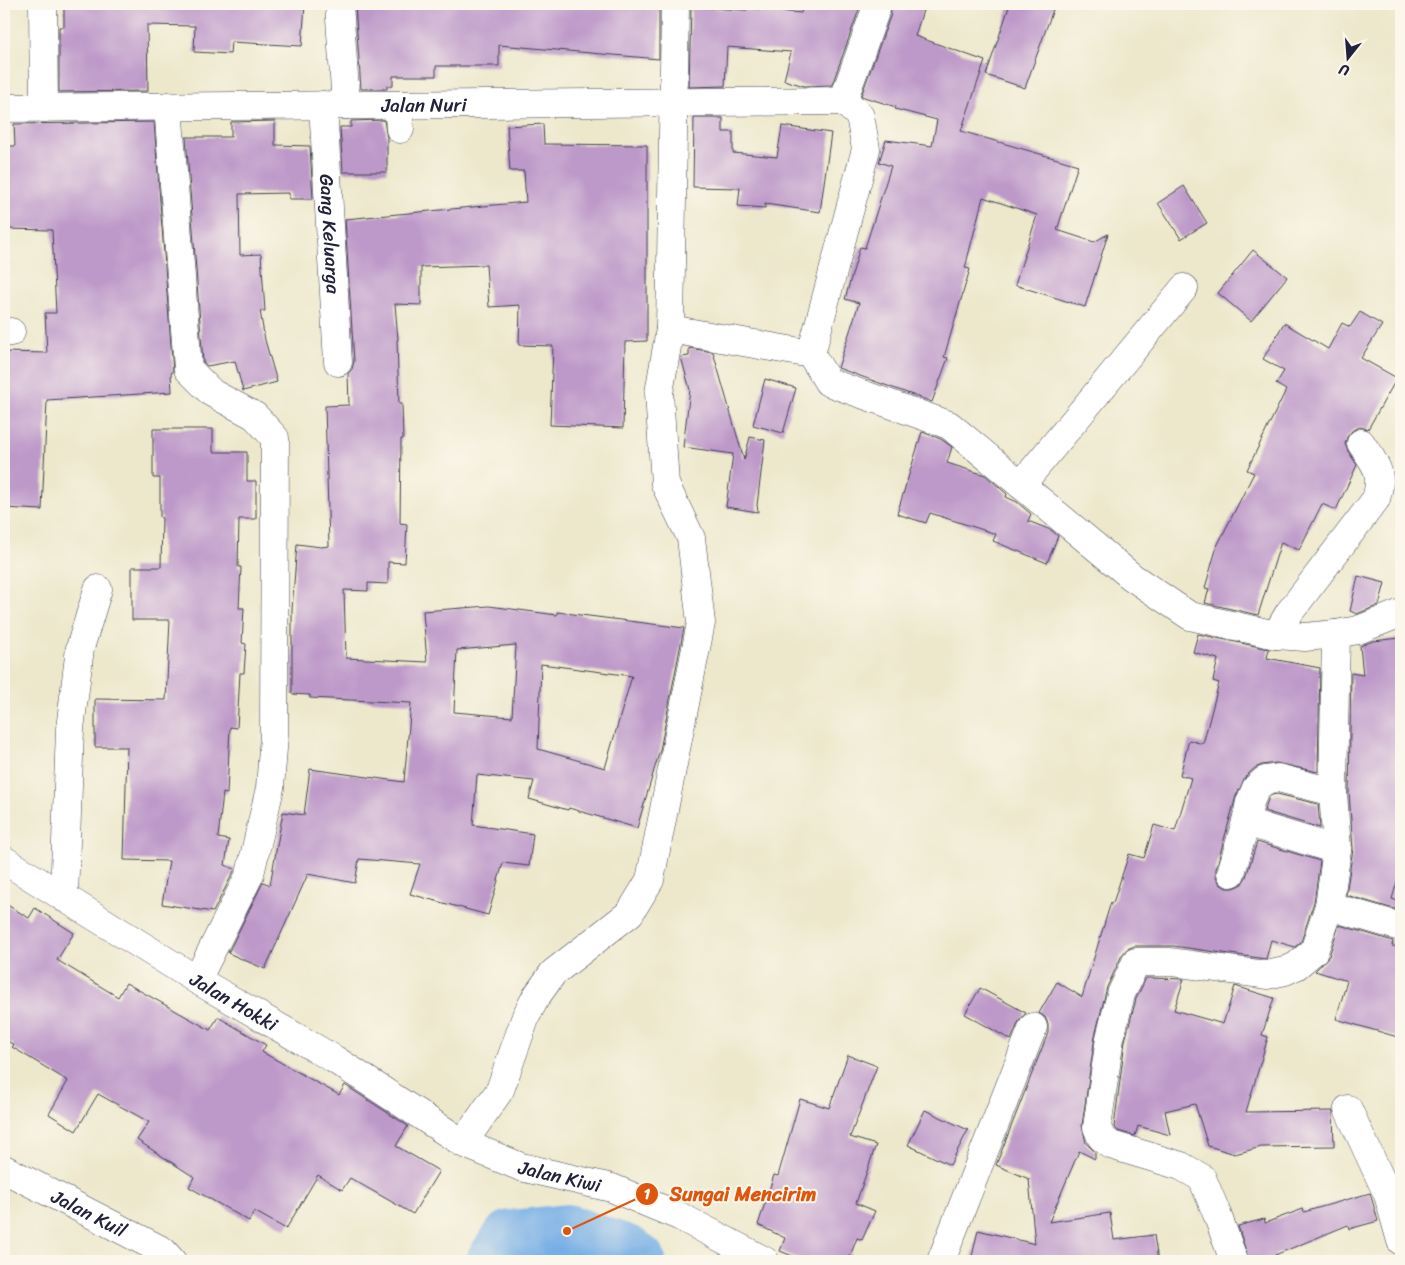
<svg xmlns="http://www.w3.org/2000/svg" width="1405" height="1265" font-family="Sriracha,sans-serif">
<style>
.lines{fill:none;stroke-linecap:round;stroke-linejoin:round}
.river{stroke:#76aee5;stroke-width:54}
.building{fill:#bd99c9;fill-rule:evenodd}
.street-casing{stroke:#404051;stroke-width:29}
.street{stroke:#fff;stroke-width:28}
.labels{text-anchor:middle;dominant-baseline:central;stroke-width:4;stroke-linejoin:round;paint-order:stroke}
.street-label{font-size:19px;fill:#22223b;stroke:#fbf7ec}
.leader{fill:none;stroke:#de560e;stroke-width:2}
.callout-dot{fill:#de560e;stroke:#fbf7ec;stroke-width:2}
.mark-label{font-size:15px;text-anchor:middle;font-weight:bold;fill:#fff}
.callout-label{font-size:20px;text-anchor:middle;font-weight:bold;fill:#de560e;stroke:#fbf7ec;stroke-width:4;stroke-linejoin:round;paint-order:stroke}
</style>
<rect width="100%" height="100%" fill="#fbf7ec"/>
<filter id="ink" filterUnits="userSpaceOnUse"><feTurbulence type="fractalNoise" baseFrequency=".02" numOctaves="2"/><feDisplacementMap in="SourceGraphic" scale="10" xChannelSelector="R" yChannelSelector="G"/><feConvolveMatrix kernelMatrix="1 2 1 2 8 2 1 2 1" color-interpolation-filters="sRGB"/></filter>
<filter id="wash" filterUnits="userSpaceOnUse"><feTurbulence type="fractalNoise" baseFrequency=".0096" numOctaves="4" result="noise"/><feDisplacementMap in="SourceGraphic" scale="20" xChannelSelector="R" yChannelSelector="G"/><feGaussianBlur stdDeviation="1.12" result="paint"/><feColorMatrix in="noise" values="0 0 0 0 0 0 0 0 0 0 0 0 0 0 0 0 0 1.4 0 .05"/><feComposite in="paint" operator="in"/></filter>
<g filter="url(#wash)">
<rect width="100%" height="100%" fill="#ede8cc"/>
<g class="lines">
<polyline class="river" points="493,1261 510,1237 567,1231 627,1252 639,1261"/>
</g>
<g id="blocks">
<g class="building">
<polygon points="64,4 305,4 302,46 231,42 230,54 194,52 195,26 147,25 148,91 59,92 59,27 64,27"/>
<polygon points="355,4 659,4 659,59 499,45 499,66 436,66 436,76 393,76 393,86 387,86 387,89 361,89"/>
<polygon points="803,4 861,4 832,85 804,86 784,80 791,52 727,47 725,86 689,87 691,7 747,10 747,8 801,13"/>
<polygon points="890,4 925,4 915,36 985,61 961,131 1078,165 1057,230 1094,242 1108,234 1085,307 1015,285 1037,215 983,197 965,268 970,269 944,357 948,358 932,402 838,368 859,303 845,299 860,247 865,248 891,166 879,162 886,140 932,146 937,120 895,109 896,107 861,96 891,14"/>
<polygon points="1010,4 1055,4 1025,88 986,75"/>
<polygon points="694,118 723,118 723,132 733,132 733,153 777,157 782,126 831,133 820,212 765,204 765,208 738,206 740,188 693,187"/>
<polygon points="384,120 387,138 387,172 343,172 340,127 351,127 351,121"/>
<polygon points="275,121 275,145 310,146 313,199 289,199 289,193 239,194 240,255 261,254 265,311 260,311 265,340 277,382 243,391 235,361 207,366 203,362 186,137 231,137 231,122"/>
<polygon points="154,122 173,372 171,373 172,392 47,400 42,510 4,508 4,352 47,353 45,313 56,313 52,230 4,229 4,146 15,146 14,124"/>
<path d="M543,124L544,144L647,145V341L625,342L623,428L550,425L553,346L519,345L520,305L489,307L486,265L421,267V305L395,304L398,340H397L399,404H402L403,439H401L400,523L407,524L405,563L388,562V584L368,583V591L344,590L346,658L427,662L423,611L489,606L557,615V612L684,628L660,750L637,828L569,808L568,810L529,799L534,781L477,775L473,825L533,834L529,866L503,863L488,915L410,894L420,864L359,859L355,883L308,874L265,969L228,953L263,882L270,885L283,812L304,815L310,769L404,782L411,703L310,698V695L292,694V610L297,544L321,547L329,546L325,406L349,405L348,374L352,369L354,361L345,219L526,202L524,171H510L507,126ZM516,645L512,717L454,712L457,650ZM541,664L632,676L605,768L538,749Z"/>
<polygon points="1184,186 1207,223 1181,239 1158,203"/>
<polygon points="1253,250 1287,277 1251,321 1218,293"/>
<polygon points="1360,312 1382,325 1361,358 1397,378 1368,429 1360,427 1353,430 1347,437 1345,444 1348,451 1357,465 1336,510 1322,504 1299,550 1281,542 1258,615 1205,603 1209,589 1205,588 1217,546 1254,473 1247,470 1286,390 1276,384 1284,371 1263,359 1284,323 1328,349 1342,323 1350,327"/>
<polygon points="689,348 713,352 744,460 750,437 765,440 757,505 758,512 726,507 733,454 683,447 690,390 681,357 689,356"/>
<polygon points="765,379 796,388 783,433 753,425"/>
<polygon points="153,429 213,429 213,452 247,452 247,481 256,481 256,519 239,519 238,567 241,567 239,608 244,608 242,643 246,644 244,673 240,673 237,728 230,727 227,794 223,793 218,838 229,840 225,865 235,869 213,912 162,904 169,861 124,860 127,747 95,747 95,699 166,700 170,620 132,620 132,567 161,567 162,518 160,517 160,478 153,478"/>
<polygon points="922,432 941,439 952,447 947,463 985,475 1007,494 1006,497 1017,502 1031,514 1028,521 1051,530 1058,536 1047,563 993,541 996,534 930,513 926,523 897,514"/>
<polygon points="1358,576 1385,583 1379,605 1357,614 1350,611"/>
<polygon points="1198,634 1269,649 1267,658 1320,668 1318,772 1276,763 1262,765 1255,768 1246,776 1236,796 1216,869 1216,877 1220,884 1226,888 1234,888 1241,885 1246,877 1257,842 1320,861 1314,902 1301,942 1295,947 1271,940 1266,959 1173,946 1135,946 1127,949 1122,955 1107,987 1095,1036 1082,1125 1086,1143 1095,1152 1095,1159 1079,1151 1049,1222 1110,1213 1114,1240 1154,1235 1158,1261 971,1261 978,1230 1035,1244 1029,1179 996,1165 1048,1033 1048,1024 1045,1017 1039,1013 1057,982 1082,997 1111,902 1113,903 1129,854 1144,858 1154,825 1175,831 1191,778 1180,775 1189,740 1203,744 1219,683 1213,681 1218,659 1193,652"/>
<polygon points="1400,638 1401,657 1401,868 1392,899 1401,902 1401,911 1346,895 1353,849 1349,792 1351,673 1363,675 1360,646 1373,641"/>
<polygon points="1277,794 1318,804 1320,828 1264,811 1269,797 1272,795"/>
<polygon points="4,903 29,918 35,908 74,933 57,960 118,997 126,983 210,1030 218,1017 266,1045 262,1052 339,1095 345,1085 408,1126 396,1146 439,1171 413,1214 350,1178 342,1190 318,1175 286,1229 254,1211 249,1221 189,1187 194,1177 137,1140 149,1122 98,1094 76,1131 49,1114 68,1081 12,1047 14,1045 4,1039"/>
<polygon points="1339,925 1393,941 1392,946 1401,947 1401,1038 1336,1019 1347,981 1315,971 1329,956"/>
<polygon points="1146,978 1184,979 1174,1010 1223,1024 1235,986 1274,998 1262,1035 1268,1037 1246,1112 1333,1111 1334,1146 1261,1147 1235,1154 1208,1146 1195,1104 1165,1111 1170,1135 1138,1126 1135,1136 1118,1131 1114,1127 1125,1041 1136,999"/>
<polygon points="980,988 1026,1013 1019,1021 1011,1040 965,1014"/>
<polygon points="848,1055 877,1066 850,1137 876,1145 856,1203 875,1211 862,1240 857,1238 848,1261 805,1261 780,1251 785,1238 758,1225 774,1175 778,1176 800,1099 829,1108"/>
<polygon points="925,1110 968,1130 950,1165 908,1145"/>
<polygon points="1370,1193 1378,1221 1349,1229 1348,1225 1275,1255 1276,1261 1249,1261 1238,1226 1264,1219 1265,1223 1303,1209 1304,1212"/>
</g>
</g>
</g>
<g filter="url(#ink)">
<use href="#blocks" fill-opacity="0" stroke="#404051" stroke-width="1"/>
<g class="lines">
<g class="street-casing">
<g id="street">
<polyline points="43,4 44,108"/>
<polyline points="339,4 346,105"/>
<polyline points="843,101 860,116 866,149 811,354 828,382 949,425 1132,577 1190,616 1276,635 1305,637 1336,634 1358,630 1401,613"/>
<polyline points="843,101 876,9"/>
<path id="s1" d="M323,105L338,362"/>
<polyline points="168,106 188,369 212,393 255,416 275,438 274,735 270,788 250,874 197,980"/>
<polyline points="398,106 400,129"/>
<path id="s2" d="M4,108L843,101"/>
<polyline points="670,329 811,354"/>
<polyline points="4,333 11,332"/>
<polyline points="1021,485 1184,288"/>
<polyline points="1336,634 1333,792 1337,850 1329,906 1401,927"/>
<path d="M1276,635L1289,613L1376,499C1384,471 1376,466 1361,443"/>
<polyline points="1246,822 1337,850"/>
<path id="s3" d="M4,860L197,980L334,1059L463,1143L521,1167L612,1188L679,1216L765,1261"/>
<polyline points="1231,873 1246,822 1250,802 1256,788 1265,780 1278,778 1333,792"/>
<polyline points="64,898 70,729 80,648 98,589"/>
<polyline points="1348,1109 1388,1195 1401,1241"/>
<polyline points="463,1143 500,1090 526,1016 536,997 553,973 630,913 650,880 701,623 691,538 665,484 659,393 670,329 675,4"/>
<path id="s4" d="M4,1169L163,1251L172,1261"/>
<polyline points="941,1261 1033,1027"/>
<polyline points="1234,1261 1217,1214 1202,1178 1181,1166 1111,1145 1101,1137 1097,1127 1110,1038 1121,994 1136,962 1171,962 1267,975 1285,971 1296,966 1314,951 1329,906"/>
</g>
</g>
<use href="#street" class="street"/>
</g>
</g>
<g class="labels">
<g class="street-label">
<text stroke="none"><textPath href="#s2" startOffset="420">Jalan Nuri</textPath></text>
<text stroke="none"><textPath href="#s1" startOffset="129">Gang Keluarga</textPath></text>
<text stroke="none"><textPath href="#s3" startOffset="270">Jalan Hokki</textPath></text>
<text stroke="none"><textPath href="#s3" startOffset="642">Jalan Kiwi</textPath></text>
<text stroke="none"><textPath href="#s4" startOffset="96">Jalan Kuil</textPath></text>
</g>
</g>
<path class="leader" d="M567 1231L647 1194"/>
<g class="callout-dot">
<circle cx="567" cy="1231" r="5"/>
<circle cx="647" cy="1194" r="12"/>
</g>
<g class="mark-label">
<text x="647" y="1199">1</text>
</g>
<g class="callout-label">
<text x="743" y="1201">Sungai Mencirim</text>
</g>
<rect width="1405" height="1265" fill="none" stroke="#fbf7ec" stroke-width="20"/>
<g transform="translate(1348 58) rotate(197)" stroke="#fbf7ec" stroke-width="4" paint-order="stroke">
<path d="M0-4L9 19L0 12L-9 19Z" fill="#22223b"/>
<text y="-8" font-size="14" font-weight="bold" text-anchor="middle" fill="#22223b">U</text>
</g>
</svg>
